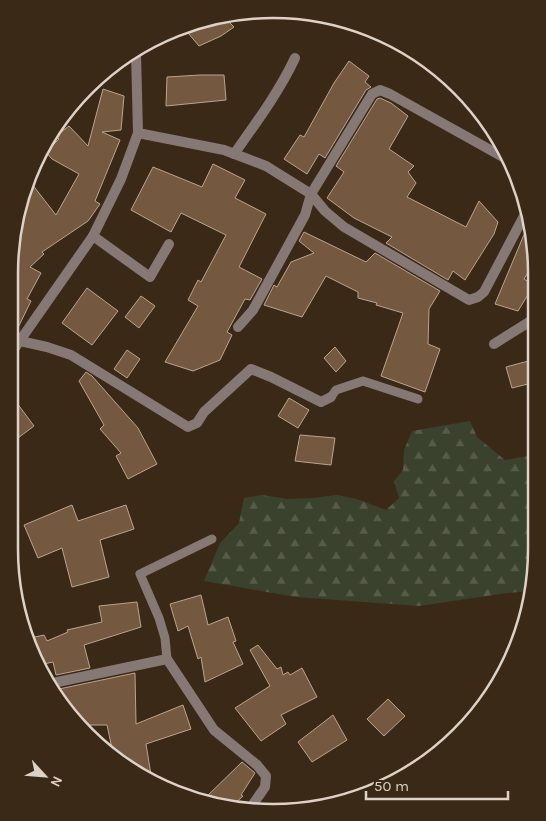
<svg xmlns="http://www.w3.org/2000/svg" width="546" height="821" font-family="Karla,sans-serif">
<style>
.forest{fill:url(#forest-firs)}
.building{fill:#745940;stroke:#baa48f}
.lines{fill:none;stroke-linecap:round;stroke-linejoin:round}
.service{stroke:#867875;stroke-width:9}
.minor{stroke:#867875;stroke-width:10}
.tertiary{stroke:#867875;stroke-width:10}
.rim{fill:none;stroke:#ddd2c7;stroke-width:2.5}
</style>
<defs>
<pattern id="forest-firs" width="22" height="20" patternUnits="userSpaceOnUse" patternTransform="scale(1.25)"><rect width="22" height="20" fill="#3a412c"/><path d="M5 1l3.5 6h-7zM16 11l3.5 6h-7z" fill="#565c49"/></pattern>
</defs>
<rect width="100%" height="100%" fill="#3b2918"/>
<polygon class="forest" points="470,421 477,437 505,460 534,455 532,591 507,593 419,606 296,597 204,581 220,543 239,523 244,498 261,495 288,499 313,498 337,495 357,499 386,510 399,498 394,481 403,470 404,450 412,431"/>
<g class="building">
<polygon points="225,18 234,27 221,36 199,46 183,27"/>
<polygon points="349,61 369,76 365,82 371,87 366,90 325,158 319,154 307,174 284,159 300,135 304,137 334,83"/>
<polygon points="200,75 224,75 226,100 166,106 167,77"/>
<polygon points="103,89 124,96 121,130 102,132 120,140 95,201 100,204 88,221 42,252 44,254 30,267 41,273 27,299 31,301 12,340 14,222 28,179 56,215 79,174 52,159 46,152 59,139 56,136 69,126 88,146"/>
<polygon points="380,98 391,103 408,116 389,149 414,166 408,172 416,183 407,197 466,227 479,201 498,222 494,234 465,280 453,271 448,280 386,243 392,237 354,218 327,198 344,172 336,166 377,99"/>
<polygon points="213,164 245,180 235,198 266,214 239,267 262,279 250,300 245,299 227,332 232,335 220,360 193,371 165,362 198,306 188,300 198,280 201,282 226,235 181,213 171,232 131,210 153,167 202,187"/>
<polygon points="528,225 535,261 524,279 534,285 518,311 495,304"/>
<polygon points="304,232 366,262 375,253 440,291 429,309 428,344 440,349 425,392 381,376 403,313 376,305 377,303 358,298 358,292 326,276 302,317 264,305 274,285 277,287 291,262 314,253 299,241"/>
<polygon points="87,288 118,311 92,345 62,323"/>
<polygon points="141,296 155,306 139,328 125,317"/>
<polygon points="335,347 346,361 336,372 324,358"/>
<polygon points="127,350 140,359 127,378 114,369"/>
<polygon points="536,359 536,382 512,388 506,367"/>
<polygon points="86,372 92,376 138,428 157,464 128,479 116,456 121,453 100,429 104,425 79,381"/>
<polygon points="11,395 34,426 10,444"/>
<polygon points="289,398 309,410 298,428 278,416"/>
<polygon points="300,435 335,438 331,465 295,461"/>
<polygon points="72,505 78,521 126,505 134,529 100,540 109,577 72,587 62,548 38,558 24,525"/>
<polygon points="201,595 208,625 228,617 236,641 233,642 243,664 205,682 201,657 198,659 188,626 178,631 170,604"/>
<polygon points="137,602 141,627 84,645 90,668 56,675 53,662 39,665 26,639 44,635 47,641 68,632 67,630 102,622 99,606"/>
<polygon points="258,645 277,669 281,667 283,675 288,672 290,675 302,668 317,697 281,715 286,724 261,741 235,708 270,686 250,650"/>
<polygon points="135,673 136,724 183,705 191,729 146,744 152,781 114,758 107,725 82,725 58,700 59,689"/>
<polygon points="388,699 405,716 384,736 367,719"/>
<polygon points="333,715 347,740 312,762 298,742"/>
<polygon points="242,762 255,773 241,795 243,796 232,806 203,800"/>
</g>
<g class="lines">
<g class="service">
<polyline points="331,397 336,390 363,381 418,399"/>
<polyline points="167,659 165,638 159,618 140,574 212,539"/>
</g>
<g class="minor">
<polyline points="138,133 224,150 266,166 311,194 305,215 253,310 238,327"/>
<path d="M234,154C256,123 279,92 295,58"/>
<polyline points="510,161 390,94 380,90 372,94 311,194 325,211 344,227 469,300 478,297 484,292 525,214"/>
<polyline points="93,236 150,277 169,244"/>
<polyline points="20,341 47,347 71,355 188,427 197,423 204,412 251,369 271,377 321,402 331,397"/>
<polyline points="494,344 537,317"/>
<polyline points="48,684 167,659 214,730 257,765 266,776 265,787 249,810"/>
</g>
<polyline class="tertiary" points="12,352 93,236 121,179 138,133 136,53"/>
</g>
<path d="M0 0H546V821H0ZM273 18H273A255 255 0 0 1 528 273V549A255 255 0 0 1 273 804H273A255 255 0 0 1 18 549V273A255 255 0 0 1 273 18Z" fill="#3b2918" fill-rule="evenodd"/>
<path class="rim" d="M273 18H273A255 255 0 0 1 528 273V549A255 255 0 0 1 273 804H273A255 255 0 0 1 18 549V273A255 255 0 0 1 273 18Z"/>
<g transform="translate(45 776) rotate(116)" stroke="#3b2918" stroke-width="4" paint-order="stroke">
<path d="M0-4L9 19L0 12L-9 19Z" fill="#ddd2c7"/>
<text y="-8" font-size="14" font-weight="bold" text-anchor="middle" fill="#ddd2c7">N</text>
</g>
<path d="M366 791v8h142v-8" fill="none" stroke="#ddd2c7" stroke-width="2.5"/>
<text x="374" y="791" font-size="15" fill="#ddd2c7" stroke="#3b2918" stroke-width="4" paint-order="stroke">50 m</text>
</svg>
